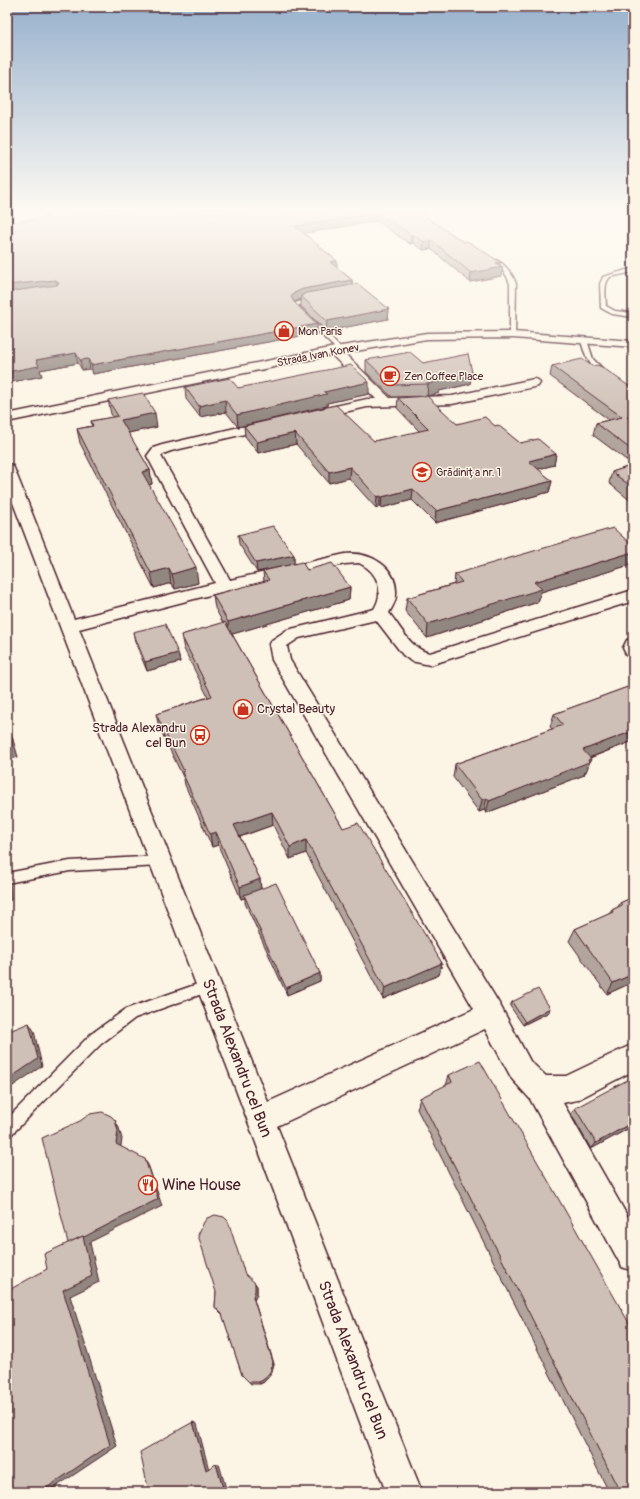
<svg xmlns="http://www.w3.org/2000/svg" width="640" height="1499" font-family="Pangolin,sans-serif">
<style>
.lines{fill:none;stroke-linecap:round;stroke-linejoin:round}
.lane-casing{stroke:#4a1f2b;stroke-width:3}
.street-casing{stroke:#4a1f2b;stroke-width:3}
.lane{fill:#fcf5e5;fill-rule:evenodd}
.street{fill:#fcf5e5;fill-rule:evenodd}
.wall{fill:#b2a59d;stroke:#4a1f2b}
.shaded-wall{fill:#918680;stroke:#4a1f2b}
.building{fill:#cfc0b7;stroke:#4a1f2b}
.labels{text-anchor:middle;dominant-baseline:central;stroke-width:3;stroke-linejoin:round;paint-order:stroke}
.far-poi-label{font-size:11px;fill:#4a1f2b;stroke:#fcf5e5;text-anchor:start}
.far-street-label{font-size:11px;fill:#4a1f2b;stroke:#fcf5e5}
.poi-label{font-size:13px;fill:#4a1f2b;stroke:#fcf5e5;text-anchor:start}
.near-street-label{font-size:16px;fill:#4a1f2b;stroke:#fcf5e5}
.near-poi-label{font-size:16px;fill:#4a1f2b;stroke:#fcf5e5;text-anchor:start}
</style>
<rect width="100%" height="100%" fill="#fcf5e5"/>
<filter id="ink" filterUnits="userSpaceOnUse"><feTurbulence type="fractalNoise" baseFrequency=".025" numOctaves="2"/><feDisplacementMap in="SourceGraphic" scale="8" xChannelSelector="R" yChannelSelector="G"/><feConvolveMatrix kernelMatrix="1 2 1 2 8 2 1 2 1" color-interpolation-filters="sRGB"/></filter>
<g filter="url(#ink)">
<g class="lines">
<g class="lane-casing">
<g id="lane">
<path d="M487,258C501,258 512,272 516,284L515,336L510,335V284C506,271 499,266 487,260Z"/>
<path d="M633,268V272L610,277C603,283 606,298 606,306L615,311L633,313V317L612,314L601,308L600,284L603,277Z"/>
<polygon points="315,297 317,298 317,300 299,305 299,307 342,349 342,351 338,351 293,307 295,303"/>
<path d="M584,338L587,340L593,359L607,373V375C593,376 583,351 581,340Z"/>
<polygon points="160,856 164,858 166,861 164,864 160,866 70,871 7,883 7,873 70,861"/>
<polygon points="209,980 213,982 215,986 213,990 135,1018 101,1044 12,1134 7,1136 7,1119 91,1034 126,1009"/>
</g>
</g>
<g class="street-casing">
<g id="street">
<polygon points="513,332 633,341 633,347 513,338 427,339 344,353 390,398 452,396 534,379 538,380 540,383 538,386 534,387 452,404 367,407 313,419 308,418 306,415 308,412 367,399 376,399 332,355 7,422 7,414 335,347 427,333"/>
<path d="M270,420L275,421L277,424L275,427L171,451L163,454L161,456L230,580L345,554C370,551 398,567 396,595C396,602 392,607 389,613C400,626 411,650 430,653L633,590V601L430,665L411,661L403,655L376,620L299,638L287,646L290,660L500,1005L530,1061L546,1076H566L633,1044V1071L577,1100L563,1103L633,1226V1271L622,1267L530,1099L512,1079L485,1029L277,1126L422,1492H386L247,1119L7,487V464L12,465L14,468L74,619L215,583L147,456L153,448L162,445ZM359,563C378,572 385,591 374,609L287,630L272,640L269,644L272,660L474,1009L268,1102L79,629L225,591L345,564Z"/>
<polygon points="633,638 633,658 627,656 623,648 627,640"/>
</g>
</g>
<use href="#lane" class="lane"/>
<use href="#street" class="street"/>
</g>
<g class="wall">
<polygon points="52,213 238,213 230,214 241,213 429,213 421,214 464,242 500,262 500,265 501,276 470,282 431,249 423,250 413,243 410,244 377,221 303,233 337,268 352,280 352,285 389,309 388,319 326,331 301,306 301,299 294,302 317,324 317,333 93,374 90,369 82,370 78,363 40,370 42,376 7,383 46,218 45,214"/>
<polygon points="366,360 423,363 472,372 470,384 439,391 439,393 427,396 392,397 366,372"/>
<polygon points="552,366 592,366 633,389 633,465 593,435 596,423 609,420 550,376"/>
<polygon points="185,387 238,388 369,394 327,403 327,406 238,427 226,412 200,417 186,399"/>
<polygon points="398,398 457,424 495,426 520,443 556,454 554,465 538,469 552,481 549,492 435,523 412,500 381,508 380,507 376,508 349,478 329,483 296,444 258,453 245,436 244,426 374,441 420,432 397,408"/>
<polygon points="108,400 157,427 128,433 150,470 152,484 149,485 198,583 175,589 171,583 154,588 80,443 77,429 92,426 91,421 113,417 111,414"/>
<polygon points="633,465 633,503 609,483 612,472"/>
<polygon points="238,535 294,555 294,564 350,587 349,600 232,634 343,828 442,963 439,975 383,999 306,853 290,859 273,825 240,837 260,879 261,889 320,973 320,981 287,995 245,903 245,898 241,899 218,845 212,847 185,785 184,779 159,727 156,714 208,697 184,649 181,635 223,623 215,608 213,595 264,582 263,571 257,572 239,544"/>
<polygon points="633,546 633,564 541,592 538,602 427,638 405,611 407,598 454,584 455,574"/>
<polygon points="133,632 178,653 180,662 147,671 135,642"/>
<polygon points="633,685 633,741 590,758 586,772 585,772 584,775 486,813 484,810 479,812 453,777 455,764 552,729 550,727 554,714"/>
<polygon points="633,897 633,982 607,994 569,941 575,929 609,914 612,910 618,907 620,903"/>
<polygon points="512,1002 549,1012 523,1025 510,1006"/>
<polygon points="449,1075 633,1330 633,1492 609,1492 417,1109 420,1098 446,1086"/>
<polygon points="575,1108 633,1126 591,1149 571,1114"/>
<polygon points="245,1274 257,1286 257,1295 254,1300 274,1364 271,1374 264,1382 260,1384 251,1384 242,1375 223,1316 217,1310 215,1307 216,1292"/>
</g>
<g class="shaded-wall">
<polygon points="378,213 377,221 295,235 295,226"/>
<polygon points="411,213 429,213 410,216"/>
<polygon points="411,235 413,235 413,243 410,244"/>
<polygon points="431,240 431,249 423,250 424,242"/>
<polygon points="337,261 337,270 330,262"/>
<polygon points="500,262 500,268 503,267 501,276 470,282 471,273 496,263"/>
<polygon points="56,280 58,289 7,294 7,285"/>
<polygon points="352,280 352,289 301,296 301,299 294,302 291,297 294,293 303,289"/>
<polygon points="389,309 388,319 326,331 327,321"/>
<polygon points="317,324 317,333 93,374 91,365"/>
<polygon points="76,353 78,363 40,370 42,376 7,383 7,372 36,360"/>
<polygon points="88,359 90,369 82,370 80,360"/>
<polygon points="472,372 470,384 439,391 439,393 427,396 428,384 439,380"/>
<polygon points="369,382 369,394 327,403 327,406 238,427 237,415 324,392"/>
<polygon points="225,400 226,412 200,417 199,406"/>
<polygon points="155,413 157,427 123,434 121,420"/>
<polygon points="633,416 633,426 627,417"/>
<polygon points="295,433 296,444 258,453 257,442"/>
<polygon points="556,454 554,465 527,472 529,461"/>
<polygon points="350,467 349,478 329,483 329,472"/>
<polygon points="150,470 152,484 144,486 142,472"/>
<polygon points="552,481 549,492 435,523 436,511"/>
<polygon points="413,489 412,500 381,508 382,497"/>
<polygon points="380,496 380,507 376,508 377,497"/>
<polygon points="633,552 633,564 541,592 538,602 427,638 428,624 534,582"/>
<polygon points="294,555 294,564 257,572 256,563"/>
<polygon points="196,567 198,583 175,589 172,574"/>
<polygon points="169,568 171,583 154,588 151,573"/>
<polygon points="350,587 349,600 229,635 228,622"/>
<polygon points="178,653 180,662 147,671 145,662"/>
<polygon points="7,719 18,757 7,760"/>
<polygon points="633,731 633,741 578,762 583,750"/>
<polygon points="591,759 586,772 585,772 584,775 486,813 489,801"/>
<polygon points="487,798 484,810 479,812 482,800"/>
<polygon points="272,812 273,825 236,838 234,825"/>
<polygon points="216,832 218,845 212,847 210,834"/>
<polygon points="306,840 306,853 290,859 290,847"/>
<polygon points="7,878 10,884 11,900 7,901"/>
<polygon points="260,879 261,891 244,895 245,898 241,899 240,887"/>
<polygon points="442,963 439,975 383,999 385,988"/>
<polygon points="320,973 320,981 287,995 286,988"/>
<polygon points="633,974 633,982 607,994 613,983"/>
<polygon points="550,1008 549,1012 523,1025 525,1022"/>
<polygon points="29,1023 34,1031 42,1066 7,1090 7,1080"/>
<polygon points="115,1120 119,1128 122,1139 120,1152 116,1144"/>
<polygon points="633,1122 633,1126 591,1149 596,1143"/>
<polygon points="145,1159 149,1167 162,1206 90,1242 90,1243 99,1282 70,1296 117,1446 51,1490 51,1492 42,1492 42,1491 63,1290 83,1236"/>
<polygon points="7,1278 11,1300 7,1297"/>
<polygon points="255,1283 257,1286 257,1295 254,1300 274,1364 271,1374 264,1382 260,1384 259,1382 253,1297"/>
<polygon points="193,1422 197,1424 209,1470 206,1470"/>
<polygon points="216,1464 219,1464 227,1492 224,1492"/>
</g>
<g class="building">
<polygon points="52,213 229,213 231,214 241,213 377,213 295,226 337,261 330,262 352,280 303,289 294,293 291,297 294,302 317,324 91,365 88,359 80,360 76,353 36,360 39,366 7,372 7,292 57,285 59,283 56,280 7,285 7,223 48,217 45,214"/>
<polygon points="378,213 419,213 464,242 467,241 480,249 500,262 496,263 503,267 471,273 431,240 424,242 413,235 411,235"/>
<polygon points="358,284 389,309 327,321 301,296 306,293"/>
<polygon points="410,352 423,363 468,354 472,372 439,380 441,381 428,384 392,385 366,360"/>
<polygon points="582,359 592,366 597,365 602,367 633,389 633,416 627,417 633,422 633,451 596,423 622,417 552,366"/>
<polygon points="351,365 369,382 324,392 327,394 237,415 225,400 199,406 185,387 230,378 238,388"/>
<polygon points="143,393 155,413 121,420 150,470 142,472 196,567 172,574 169,568 151,573 77,429 93,426 91,421 118,416 108,400"/>
<polygon points="427,396 457,424 485,417 495,426 498,425 520,443 538,439 556,454 529,461 552,481 436,511 413,489 382,497 380,496 377,497 350,467 329,472 295,433 257,442 244,426 336,405 374,441 429,429 398,398"/>
<polygon points="633,465 633,488 612,472"/>
<polygon points="273,526 294,555 256,563 238,535"/>
<polygon points="613,528 633,546 633,552 534,582 542,589 428,624 407,598 462,582 455,574"/>
<polygon points="302,562 307,570 332,563 350,587 228,622 213,595 269,580 263,571"/>
<polygon points="225,622 343,828 358,823 442,963 385,988 306,840 290,847 272,812 234,825 260,879 240,887 216,832 210,834 182,772 184,771 156,714 212,696 181,635"/>
<polygon points="165,624 178,653 145,662 133,632"/>
<polygon points="633,685 633,731 583,750 591,759 588,760 589,762 489,801 487,798 482,800 455,764 563,725 554,714"/>
<polygon points="7,727 11,741 7,742"/>
<polygon points="276,883 320,973 286,988 244,895"/>
<polygon points="633,897 633,974 613,983 575,929 613,912 612,910 622,905 620,903"/>
<polygon points="538,989 550,1008 525,1022 512,1002"/>
<polygon points="29,1023 38,1059 7,1080 7,1032"/>
<polygon points="480,1061 633,1330 633,1492 620,1492 420,1098 452,1082 449,1075"/>
<polygon points="633,1077 633,1122 596,1143 575,1108"/>
<polygon points="102,1112 111,1116 115,1120 118,1131 116,1144 145,1159 158,1199 84,1237 83,1236 68,1243 42,1138 80,1121 90,1114"/>
<polygon points="215,1215 224,1217 228,1221 245,1274 255,1283 255,1291 253,1297 273,1362 270,1372 263,1380 259,1382 249,1382 242,1375 222,1314 215,1307 216,1292 198,1235 204,1222 207,1218"/>
<polygon points="83,1236 92,1276 63,1290 110,1445 42,1491 42,1492 7,1492 7,1291 47,1269 44,1254"/>
<polygon points="193,1422 206,1470 216,1464 224,1492 149,1492 140,1452"/>
</g>
</g>
<linearGradient id="sky" x2="0" y2="1"><stop stop-color="#98b1cd"/><stop offset="0.5" stop-color="#fefaf3"/><stop offset="1" stop-color="#fefaf3" stop-opacity="0"/></linearGradient>
<rect width="640" height="423" fill="url(#sky)"/>
<defs>
<g id="shop-ring" transform="scale(1)"><circle r="9.5" fill="#fcf5e5" stroke="#c8321e" stroke-width="1.5"/><path d="M-5-2.5h2.3a2.7 3.5 0 0 1 5.4 0H5L5.5 6h-11ZM-1.5-2.5h3a1.5 2.3 0 0 0-3 0Z" fill="#c8321e"/></g>
<g id="cafe-ring" transform="scale(1)"><circle r="9.5" fill="#fcf5e5" stroke="#c8321e" stroke-width="1.5"/><path d="M-5.5-4.5H6V0H3Q3 3.5 0 3.5H-2.5Q-5.5 3.5-5.5 0ZM3-3.2v2h1.7v-2ZM-6 4.5H4V6H-6Z" fill="#c8321e"/></g>
<g id="school-ring" transform="scale(1)"><circle r="9.5" fill="#fcf5e5" stroke="#c8321e" stroke-width="1.5"/><path d="M0-5L7-2L0 1L-7-2ZM-4 1L0 2.5L4 1V4Q0 6-4 4Z" fill="#c8321e"/></g>
<g id="bus-ring" transform="scale(1)"><circle r="9.5" fill="#fcf5e5" stroke="#c8321e" stroke-width="1.5"/><path d="M-5-6H5V4H4V6H2V4H-2V6H-4V4H-5ZM-3.5-4V0h7V-4ZM-3.5 1.2v1.5H-2V1.2ZM2 1.2v1.5H3.5V1.2Z" fill="#c8321e"/></g>
<g id="restaurant-ring" transform="scale(1)"><circle r="9.5" fill="#fcf5e5" stroke="#c8321e" stroke-width="1.5"/><path d="M-5-6h1v4h1v-4h1v4h1v-4h1v5L-1.5 .5V6h-2V.5L-5-1ZM5-6V6H3V1.5H1.5Q1.5-4 5-6Z" fill="#c8321e"/></g>
</defs>
<g fill-rule="evenodd">
<use href="#shop-ring" x="284" y="331"/>
<use href="#cafe-ring" x="390" y="376"/>
<use href="#school-ring" x="422" y="472"/>
<use href="#shop-ring" x="243" y="709"/>
<use href="#bus-ring" x="200" y="735"/>
<use href="#restaurant-ring" x="148" y="1185"/>
</g>
<g class="labels">
<g class="far-poi-label">
<text x="298" y="331">Mon Paris</text>
<text x="404" y="376">Zen Coffee Place</text>
<text x="436" y="472">Grădinița nr. 1</text>
</g>
<g class="far-street-label">
<text transform="translate(318 355) rotate(-11)">Strada Ivan Konev</text>
</g>
<g class="poi-label">
<text x="257" y="709">Crystal Beauty</text>
<text x="186" y="728" text-anchor="end">Strada Alexandru<tspan x="186" dy="15">cel Bun</tspan></text>
</g>
<g class="near-street-label">
<text transform="translate(237 1058) rotate(69)">Strada Alexandru cel Bun</text>
<text transform="translate(353 1360) rotate(69)">Strada Alexandru cel Bun</text>
</g>
<g class="near-poi-label">
<text x="162" y="1185">Wine House</text>
</g>
</g>
<rect width="640" height="1499" fill="none" stroke="#fcf5e5" stroke-width="24"/>
<rect x="12" y="12" width="616" height="1475" fill="none" stroke="#4a1f2b" stroke-width="1.5" filter="url(#ink)"/>
</svg>
